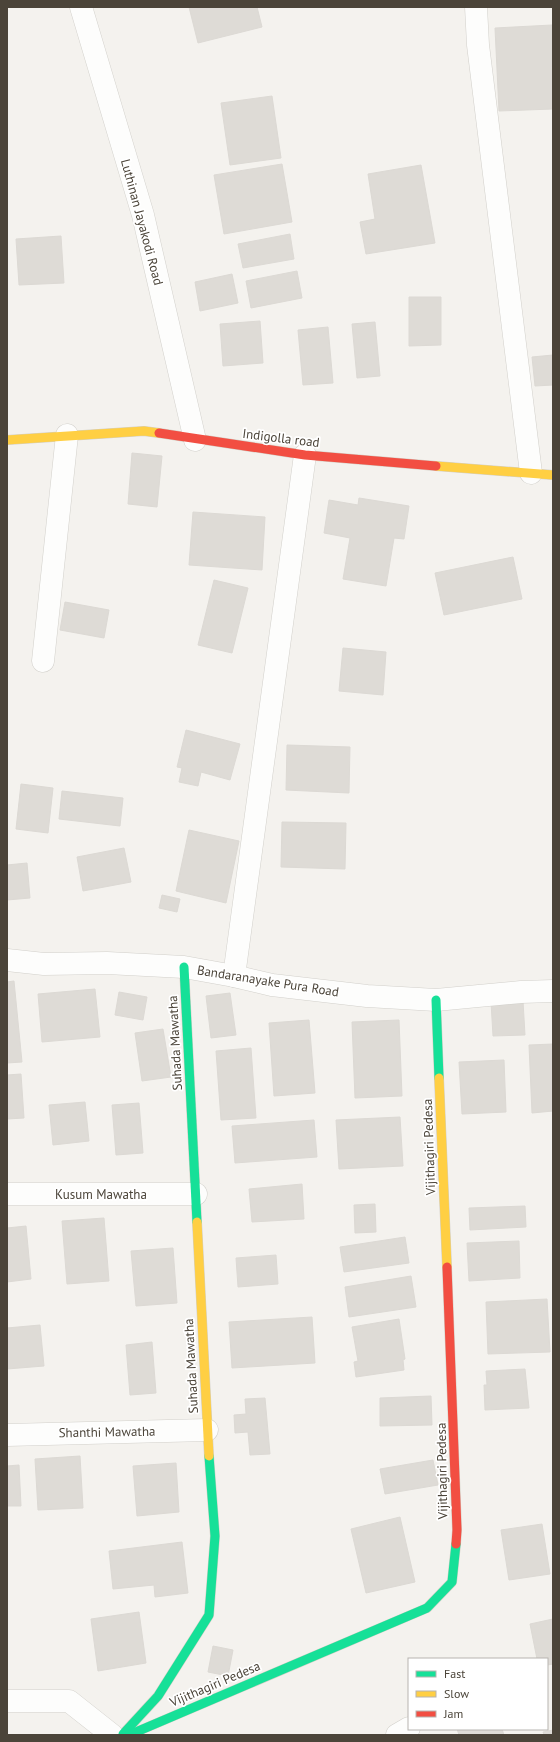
<svg xmlns="http://www.w3.org/2000/svg" width="560" height="1742" font-family="'PT Sans',sans-serif">
<style>
.building{fill:#dedbd6;stroke:#dcd9d4}
.lines{fill:none;stroke-linecap:round;stroke-linejoin:round}
.street-casing{stroke:#d2d0cb;stroke-width:23}
.fast-casing{stroke:#d3cfc5;stroke-width:10}
.slow-casing{stroke:#d3cfc5;stroke-width:10}
.jam-casing{stroke:#d3cfc5;stroke-width:10}
.street{stroke:#fdfdfc;stroke-width:22}
.fast{stroke:#16e098;stroke-width:9}
.slow{stroke:#ffcf43;stroke-width:9}
.jam{stroke:#f24e42;stroke-width:9}
.labels{text-anchor:middle;dominant-baseline:central;stroke-width:3.5;stroke-linejoin:round;paint-order:stroke}
.street-label{font-size:13px;fill:#4b4439;stroke:#fff}
</style>
<rect width="100%" height="100%" fill="#f4f2ee"/>
<g class="building">
<polygon points="189,7 257,7 262,27 198,43"/>
<polygon points="552,25 553,109 499,111 495,28"/>
<polygon points="272,96 281,158 230,165 221,103"/>
<polygon points="282,164 292,222 224,234 214,175"/>
<polygon points="421,165 435,243 366,254 360,222 375,219 368,174"/>
<polygon points="290,234 294,259 243,268 238,244"/>
<polygon points="61,236 64,283 19,285 16,239"/>
<polygon points="297,271 302,298 251,308 246,281"/>
<polygon points="232,274 238,303 200,311 195,282"/>
<polygon points="409,297 441,297 441,345 409,346"/>
<polygon points="260,321 263,363 223,366 220,324"/>
<polygon points="375,322 380,376 357,378 352,324"/>
<polygon points="328,327 333,383 303,385 298,330"/>
<polygon points="553,355 553,385 535,386 532,357"/>
<polygon points="132,453 162,456 157,507 128,504"/>
<polygon points="359,498 409,506 404,539 394,538 386,586 343,579 350,538 324,533 329,500 358,505"/>
<polygon points="193,512 265,517 262,570 189,565"/>
<polygon points="513,557 522,599 444,615 435,573"/>
<polygon points="214,580 248,588 232,653 198,645"/>
<polygon points="65,602 109,610 104,638 60,630"/>
<polygon points="343,648 386,652 383,695 339,691"/>
<polygon points="186,730 240,744 230,780 201,772 198,786 179,782 182,768 177,767"/>
<polygon points="287,745 350,747 349,793 286,790"/>
<polygon points="21,784 53,788 48,833 16,829"/>
<polygon points="62,791 123,798 120,826 59,819"/>
<polygon points="282,822 346,823 345,869 281,867"/>
<polygon points="189,830 239,841 226,903 176,891"/>
<polygon points="124,848 131,882 83,891 77,857"/>
<polygon points="27,863 30,898 7,900 7,865"/>
<polygon points="162,895 180,899 177,912 159,908"/>
<polygon points="14,981 22,1062 7,1063 7,982"/>
<polygon points="95,989 100,1037 42,1042 38,994"/>
<polygon points="119,992 147,997 143,1020 115,1015"/>
<polygon points="230,993 236,1035 211,1038 206,996"/>
<polygon points="523,1001 525,1035 493,1036 491,1002"/>
<polygon points="309,1020 315,1093 274,1096 269,1023"/>
<polygon points="399,1020 402,1096 355,1098 352,1022"/>
<polygon points="163,1029 171,1077 142,1081 135,1033"/>
<polygon points="553,1044 553,1111 532,1113 529,1045"/>
<polygon points="251,1048 256,1118 221,1120 216,1051"/>
<polygon points="504,1060 506,1112 462,1114 459,1062"/>
<polygon points="21,1074 24,1118 7,1119 7,1075"/>
<polygon points="85,1102 89,1141 53,1145 49,1105"/>
<polygon points="139,1103 143,1153 116,1155 112,1105"/>
<polygon points="400,1117 403,1166 339,1169 336,1120"/>
<polygon points="314,1120 317,1157 235,1163 232,1126"/>
<polygon points="302,1184 304,1219 252,1222 249,1189"/>
<polygon points="375,1204 376,1232 355,1233 354,1205"/>
<polygon points="525,1206 526,1227 470,1230 469,1208"/>
<polygon points="104,1218 109,1281 67,1284 62,1221"/>
<polygon points="26,1226 31,1279 7,1282 7,1228"/>
<polygon points="405,1237 409,1263 344,1272 340,1247"/>
<polygon points="519,1241 520,1278 469,1281 467,1243"/>
<polygon points="173,1248 177,1303 136,1306 131,1251"/>
<polygon points="276,1255 278,1284 238,1287 236,1258"/>
<polygon points="411,1276 416,1307 349,1317 345,1287"/>
<polygon points="547,1299 550,1352 488,1354 486,1302"/>
<polygon points="312,1317 315,1363 232,1368 229,1322"/>
<polygon points="399,1319 405,1359 403,1360 404,1370 356,1377 354,1362 358,1361 352,1327"/>
<polygon points="40,1325 44,1366 7,1369 7,1328"/>
<polygon points="152,1342 156,1393 130,1395 126,1345"/>
<polygon points="525,1369 529,1408 485,1410 484,1385 487,1385 486,1371"/>
<polygon points="431,1396 432,1425 380,1426 380,1398"/>
<polygon points="265,1398 270,1454 250,1455 248,1432 235,1433 234,1415 246,1414 245,1399"/>
<polygon points="80,1456 83,1508 38,1510 35,1459"/>
<polygon points="433,1460 438,1485 385,1494 380,1469"/>
<polygon points="176,1463 179,1512 137,1516 133,1466"/>
<polygon points="19,1465 21,1506 7,1506 7,1466"/>
<polygon points="400,1517 415,1582 366,1593 351,1529"/>
<polygon points="542,1524 550,1574 509,1580 501,1530"/>
<polygon points="182,1542 188,1593 155,1597 154,1585 113,1589 109,1551"/>
<polygon points="139,1612 146,1663 98,1671 91,1619"/>
<polygon points="553,1619 553,1664 547,1665 547,1659 537,1659 530,1624"/>
<polygon points="213,1646 233,1650 228,1676 208,1672"/>
<polygon points="457,1729 502,1729 504,1735 459,1735"/>
<polygon points="553,1730 553,1735 544,1735 543,1732"/>
</g>
<g class="lines">
<g class="street-casing">
<g id="street">
<polyline points="81,7 143,215 195,440"/>
<polyline points="476,7 478,45 531,473"/>
<polyline points="43,661 67,435"/>
<polyline points="7,960 44,964 107,963 184,967 234,976 272,985 367,996 436,1000 521,992 553,991"/>
<polyline points="234,976 305,455"/>
<polyline points="7,1194 196,1194"/>
<polyline points="7,1435 207,1430"/>
<polyline points="7,1701 69,1701 112,1735"/>
<polyline points="397,1735 409,1728"/>
</g>
</g>
<g class="fast-casing">
<g id="fast">
<polyline points="184,967 197,1222"/>
<polyline points="436,1000 439,1078"/>
<polyline points="123,1734 158,1696 209,1615 215,1536 209,1456"/>
<polyline points="129,1735 427,1608 452,1582 456,1544"/>
</g>
</g>
<g class="slow-casing">
<g id="slow">
<polyline points="7,440 144,431 159,433"/>
<polyline points="436,466 553,475"/>
<polyline points="439,1078 447,1267"/>
<polyline points="197,1222 209,1456"/>
</g>
</g>
<g class="jam-casing">
<g id="jam">
<polyline points="159,433 305,455 436,466"/>
<polyline points="447,1267 457,1530 456,1544"/>
</g>
</g>
<use href="#street" class="street"/>
<use href="#fast" class="fast"/>
<use href="#slow" class="slow"/>
<use href="#jam" class="jam"/>
</g>
<g class="labels">
<g class="street-label">
<text transform="translate(142 222) rotate(75)">Luthinan Jayakodi Road</text>
<text transform="translate(281 438) rotate(7)">Indigolla road</text>
<text transform="translate(268 981) rotate(9)">Bandaranayake Pura Road</text>
<text transform="translate(175 1043) rotate(-93)">Suhada Mawatha</text>
<text transform="translate(429 1147) rotate(-92)">Vijithagiri Pedesa</text>
<text x="101" y="1194">Kusum Mawatha</text>
<text transform="translate(191 1366) rotate(-93)">Suhada Mawatha</text>
<text transform="translate(107 1432) rotate(-1)">Shanthi Mawatha</text>
<text transform="translate(442 1471) rotate(-91)">Vijithagiri Pedesa</text>
<text transform="translate(215 1684) rotate(-23)">Vijithagiri Pedesa</text>
</g>
</g>
<rect width="560" height="1742" fill="none" stroke="#4b4439" stroke-width="16"/>
<rect x="408" y="1658" width="140" height="72" fill="#ffffff" stroke="#b7b4b0"/>
<rect x="416" y="1671" width="20" height="6" fill="#16e098" stroke="#b7b4b0"/>
<text x="444" y="1678" font-size="12" fill="#4b4439">Fast</text>
<rect x="416" y="1691" width="20" height="6" fill="#ffcf43" stroke="#b7b4b0"/>
<text x="444" y="1698" font-size="12" fill="#4b4439">Slow</text>
<rect x="416" y="1711" width="20" height="6" fill="#f24e42" stroke="#b7b4b0"/>
<text x="444" y="1718" font-size="12" fill="#4b4439">Jam</text>
</svg>
